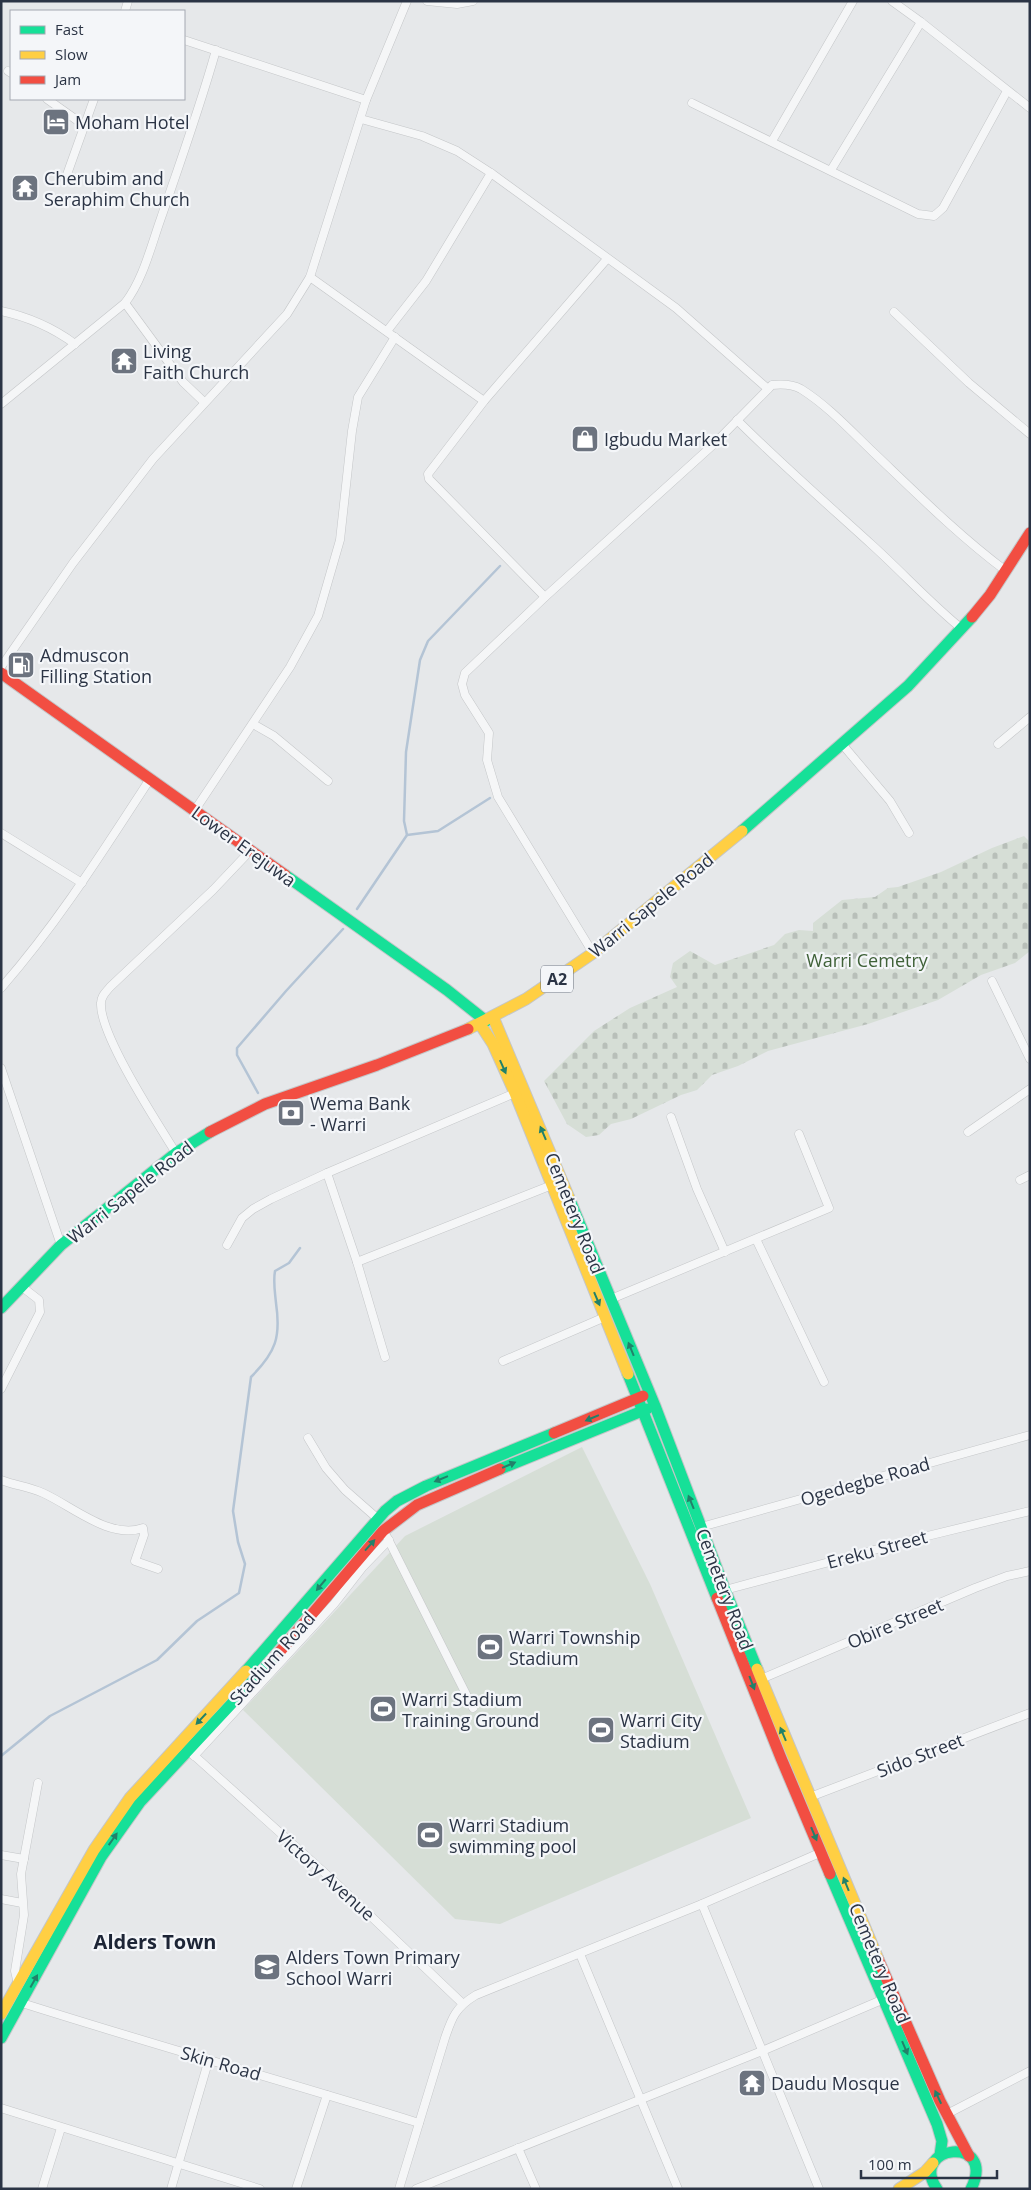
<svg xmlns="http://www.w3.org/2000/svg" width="1031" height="2190" font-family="'Open Sans',sans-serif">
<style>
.cemetery{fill:url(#cemetery-stones)}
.green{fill:#d6ded6}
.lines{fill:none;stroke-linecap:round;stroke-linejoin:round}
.stream{stroke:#b4c4d5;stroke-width:2.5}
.street-casing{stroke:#c4c6c8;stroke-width:9}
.fast-casing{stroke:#c4c6c8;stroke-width:13}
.slow-casing{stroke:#c4c6c8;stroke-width:13}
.jam-casing{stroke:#c4c6c8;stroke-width:13}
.street{stroke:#f5f6f7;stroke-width:8}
.fast{stroke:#16e098;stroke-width:11}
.slow{stroke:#ffcf43;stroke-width:11}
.jam{stroke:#f24e42;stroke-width:11}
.oneway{fill:#22816a}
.labels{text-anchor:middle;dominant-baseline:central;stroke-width:4.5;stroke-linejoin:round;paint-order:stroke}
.shield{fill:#f4f6f9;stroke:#676e7b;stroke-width:1}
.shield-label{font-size:16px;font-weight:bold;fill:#2b3445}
.poi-label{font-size:18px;fill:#2b3445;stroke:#f4f6f9;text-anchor:start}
.street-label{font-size:18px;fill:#2b3445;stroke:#f4f6f9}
.park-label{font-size:18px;fill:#3f6138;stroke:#f4f6f9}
.quarter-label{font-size:20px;font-weight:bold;fill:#1d2536;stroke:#f4f6f9}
</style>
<defs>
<pattern id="cemetery-stones" width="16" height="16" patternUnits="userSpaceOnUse" patternTransform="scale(1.25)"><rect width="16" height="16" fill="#d6ded6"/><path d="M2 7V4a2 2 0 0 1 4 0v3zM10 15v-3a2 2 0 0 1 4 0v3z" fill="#b8bfb9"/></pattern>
</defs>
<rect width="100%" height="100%" fill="#e6e8ea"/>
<polygon class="cemetery" points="1024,836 1030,842 1030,951 1015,963 981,975 938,1000 868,1024 768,1051 738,1066 712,1075 697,1090 681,1095 631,1119 611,1124 599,1135 586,1137 567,1124 544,1081 594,1031 630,1008 677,987 670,977 673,963 690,951 715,965 774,945 785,934 799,930 813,931 813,923 842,900 875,897 888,888 898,887 941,872 992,848"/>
<polygon class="green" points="582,1447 650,1584 751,1818 500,1924 455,1919 243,1710 405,1536"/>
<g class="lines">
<g class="stream">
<polyline points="407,835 438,831 490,798"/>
<polyline points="357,909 407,835 404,821 406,752 420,660 428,641 500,566"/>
<polyline points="258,1093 237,1055 237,1048 286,991 343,929"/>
<path d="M1,1756L50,1716L157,1660L197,1621L239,1593L245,1564L238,1542L233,1511L251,1377C276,1352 281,1337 276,1303C275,1292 273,1282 275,1271L289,1263L300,1248"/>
</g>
<g class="street-casing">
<g id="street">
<polyline points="427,1 457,4 473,1"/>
<polyline points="892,1 921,22 1030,108"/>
<polyline points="125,11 128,1"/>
<polyline points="184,40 366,100"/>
<polyline points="8,71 11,73"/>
<polyline points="47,99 85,126"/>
<polyline points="692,103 918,214 934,216 943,208 1007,91"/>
<polyline points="361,119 422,136 457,151 491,173 676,308 768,389"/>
<polyline points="772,141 853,1"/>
<polyline points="831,170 921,22"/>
<polyline points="65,180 94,99"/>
<polyline points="310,277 484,401"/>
<polyline points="125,303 183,382 204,402"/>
<path d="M1,311C29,317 52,327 75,344"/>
<polyline points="894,312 969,383 1030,434"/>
<polyline points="387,331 426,281 491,173"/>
<path d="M1,404L125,303C143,280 151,246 161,218C180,163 200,107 216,50"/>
<path d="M737,420C780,463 826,503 871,544C902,572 930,603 962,629"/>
<polyline points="545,597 429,479 428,474 484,401 607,259"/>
<polyline points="1,667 73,563 153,459 287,314 310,277 366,100 407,1"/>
<polyline points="253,724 274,736 328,781"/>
<polyline points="842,744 890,801 909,833"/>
<polyline points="998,744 1030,717"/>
<polyline points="195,810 290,667 318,616 340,540 352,431 358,397 395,337"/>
<polyline points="1,833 82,883"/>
<path d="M593,953L498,797L487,760L489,733L465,695L462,684L465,673L545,597L714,444L772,385C782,384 792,384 801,389C828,406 850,430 873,452C916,493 958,535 1006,571"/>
<polyline points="992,981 1030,1059"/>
<path d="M1,988C58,923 103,851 150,779"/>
<polyline points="1,1068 61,1245"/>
<polyline points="671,1117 697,1189 725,1252"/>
<polyline points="968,1132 1030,1089"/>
<path d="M176,1153C158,1124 99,1034 101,1003C101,996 106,992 110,987L213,890L250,851"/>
<polyline points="327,1173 357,1262 385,1357"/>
<polyline points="1020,1180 1030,1175"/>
<polyline points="756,1239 824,1382"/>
<polyline points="227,1245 242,1218 253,1209 271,1199 327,1173 515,1093"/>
<polyline points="357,1262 552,1185"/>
<polyline points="611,1299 829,1208 799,1134"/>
<polyline points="503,1361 605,1317"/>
<polyline points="1,1389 40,1312 39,1300 21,1286"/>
<polyline points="308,1438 326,1468 345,1490 378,1519"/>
<path d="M1,1480C17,1486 27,1486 43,1493C72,1506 110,1540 143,1528L144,1535L135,1561L158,1569"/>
<polyline points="701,1527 1030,1435"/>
<polyline points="387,1537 473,1708"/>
<polyline points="725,1590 911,1540 1030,1511"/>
<polyline points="761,1679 975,1588 1007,1576 1030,1571"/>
<polyline points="188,1750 336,1883 462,2003"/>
<polyline points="194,1756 334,1604 362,1568 389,1540"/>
<polyline points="810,1797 1030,1713"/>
<polyline points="1,1855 24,1859"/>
<polyline points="1,1899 22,1903"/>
<polyline points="702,1904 819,2189"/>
<polyline points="580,1954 678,2189"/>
<polyline points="18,1984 15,1971 24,1915 21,1874 38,1783"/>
<path d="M22,2003C154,2045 287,2082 419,2123"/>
<polyline points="1,2108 260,2189"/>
<polyline points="947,2114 1030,2071"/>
<polyline points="518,2148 536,2189"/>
<polyline points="42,2189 61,2128"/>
<polyline points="171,2189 209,2059"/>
<polyline points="296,2189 327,2095"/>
<path d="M399,2189L445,2038C452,2017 456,2007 476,1995L702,1904L822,1852"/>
<polyline points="416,2189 762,2051 884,1999"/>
</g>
</g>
<g class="fast-casing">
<g id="fast">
<polyline points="742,831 908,686 972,617"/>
<polyline points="285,875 447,990 486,1021"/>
<polyline points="569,1198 655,1406 725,1590 757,1669"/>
<polyline points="1,1308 61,1245 176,1153 210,1132"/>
<polyline points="628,1374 717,1598"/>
<polyline points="500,1469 647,1409"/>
<polyline points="246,1671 385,1511 397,1501 426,1486 554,1433"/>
<polyline points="830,1874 937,2124 942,2141 940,2155"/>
<polyline points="1,2038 101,1857 140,1802 277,1655"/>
<path d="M937,2189C907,2145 998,2134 971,2189"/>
</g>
</g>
<g class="slow-casing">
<g id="slow">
<polyline points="493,1017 569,1198"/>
<polyline points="480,1024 493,1044 515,1093 628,1374"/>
<polyline points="468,1029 526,999 593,953 742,831"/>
<polyline points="757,1669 878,1959"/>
<polyline points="1,2014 94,1850 130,1798 246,1671"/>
<polyline points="899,2189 925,2172 933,2163"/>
</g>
</g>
<g class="jam-casing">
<g id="jam">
<polyline points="972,617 990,595 1030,533"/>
<polyline points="1,673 285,875"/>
<polyline points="210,1132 265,1104 377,1065 468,1029"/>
<polyline points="554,1433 643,1396"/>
<polyline points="717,1598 781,1758 830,1874"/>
<polyline points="277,1655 383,1531 417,1505 500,1469"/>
<polyline points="878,1959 940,2101 969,2156"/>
</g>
</g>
<use href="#street" class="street"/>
<use href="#fast" class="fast"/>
<use href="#slow" class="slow"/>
<use href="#jam" class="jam"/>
</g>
<defs><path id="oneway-solid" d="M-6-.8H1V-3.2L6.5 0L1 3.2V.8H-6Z" transform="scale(1.25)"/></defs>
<g class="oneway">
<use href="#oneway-solid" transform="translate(503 1067) rotate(66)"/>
<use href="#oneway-solid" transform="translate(543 1133) rotate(-113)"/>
<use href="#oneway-solid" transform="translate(597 1299) rotate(67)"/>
<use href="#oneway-solid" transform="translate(631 1349) rotate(-112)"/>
<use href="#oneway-solid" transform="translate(592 1418) rotate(157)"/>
<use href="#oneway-solid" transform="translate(509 1465) rotate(-23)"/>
<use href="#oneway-solid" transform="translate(441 1479) rotate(158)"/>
<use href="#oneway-solid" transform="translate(691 1502) rotate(-112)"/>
<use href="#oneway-solid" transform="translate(370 1545) rotate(-48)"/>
<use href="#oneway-solid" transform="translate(321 1585) rotate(130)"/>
<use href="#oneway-solid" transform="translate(752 1683) rotate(69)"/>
<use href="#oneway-solid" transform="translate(201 1719) rotate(133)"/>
<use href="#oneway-solid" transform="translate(783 1734) rotate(-113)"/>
<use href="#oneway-solid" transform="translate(814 1834) rotate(67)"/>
<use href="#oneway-solid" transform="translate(113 1839) rotate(-55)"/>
<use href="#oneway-solid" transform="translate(846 1884) rotate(-112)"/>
<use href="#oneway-solid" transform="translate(34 1981) rotate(-61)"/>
<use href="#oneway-solid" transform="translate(905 2048) rotate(67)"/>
<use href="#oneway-solid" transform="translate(938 2097) rotate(-115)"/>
</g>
<defs>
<g id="hotel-square" transform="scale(1.4375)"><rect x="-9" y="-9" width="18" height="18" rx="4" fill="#6c737f" stroke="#f4f6f9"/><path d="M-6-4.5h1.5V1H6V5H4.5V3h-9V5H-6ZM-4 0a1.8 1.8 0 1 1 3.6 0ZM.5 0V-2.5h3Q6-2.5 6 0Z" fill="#fff"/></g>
<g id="temple-square" transform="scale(1.4375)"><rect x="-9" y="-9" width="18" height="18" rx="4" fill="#6c737f" stroke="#f4f6f9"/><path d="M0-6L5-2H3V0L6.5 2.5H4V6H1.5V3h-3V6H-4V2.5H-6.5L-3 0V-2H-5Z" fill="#fff"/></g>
<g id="shop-square" transform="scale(1.4375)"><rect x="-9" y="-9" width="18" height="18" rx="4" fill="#6c737f" stroke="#f4f6f9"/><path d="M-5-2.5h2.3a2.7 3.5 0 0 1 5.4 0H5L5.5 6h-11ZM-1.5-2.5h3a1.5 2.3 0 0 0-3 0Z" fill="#fff"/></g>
<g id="fuel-square" transform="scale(1.4375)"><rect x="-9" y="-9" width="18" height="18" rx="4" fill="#6c737f" stroke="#f4f6f9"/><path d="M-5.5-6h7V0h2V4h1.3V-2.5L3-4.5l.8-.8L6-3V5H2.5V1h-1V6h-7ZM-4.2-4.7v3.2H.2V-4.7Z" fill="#fff"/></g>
<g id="bank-square" transform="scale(1.4375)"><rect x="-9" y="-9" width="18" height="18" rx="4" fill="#6c737f" stroke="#f4f6f9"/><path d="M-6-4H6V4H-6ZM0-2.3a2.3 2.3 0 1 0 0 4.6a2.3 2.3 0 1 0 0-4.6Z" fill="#fff"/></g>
<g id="stadium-square" transform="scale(1.4375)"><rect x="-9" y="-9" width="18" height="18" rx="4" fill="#6c737f" stroke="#f4f6f9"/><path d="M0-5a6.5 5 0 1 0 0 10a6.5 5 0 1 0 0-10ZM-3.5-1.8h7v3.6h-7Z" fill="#fff"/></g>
<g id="school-square" transform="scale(1.4375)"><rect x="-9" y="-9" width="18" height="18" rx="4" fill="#6c737f" stroke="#f4f6f9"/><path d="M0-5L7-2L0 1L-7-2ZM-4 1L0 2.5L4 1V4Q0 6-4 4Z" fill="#fff"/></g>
</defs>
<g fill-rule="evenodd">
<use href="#hotel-square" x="56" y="122"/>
<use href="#temple-square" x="25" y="188"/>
<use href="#temple-square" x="124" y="361"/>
<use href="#shop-square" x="585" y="439"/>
<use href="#fuel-square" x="21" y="665"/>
<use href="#bank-square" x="291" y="1113"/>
<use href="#stadium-square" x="490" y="1647"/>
<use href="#stadium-square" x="383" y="1709"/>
<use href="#stadium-square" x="601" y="1730"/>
<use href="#stadium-square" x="430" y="1835"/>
<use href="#school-square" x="267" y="1967"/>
<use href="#temple-square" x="752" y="2083"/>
</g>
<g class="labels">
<rect class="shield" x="541" y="965.5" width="32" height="27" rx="4"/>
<g class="shield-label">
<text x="557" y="979">A2</text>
</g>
<g class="poi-label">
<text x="75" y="122">Moham Hotel</text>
<text x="44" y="178">Cherubim and<tspan x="44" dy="21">Seraphim Church</tspan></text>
<text x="143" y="351">Living<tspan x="143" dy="21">Faith Church</tspan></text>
<text x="604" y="439">Igbudu Market</text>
<text x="40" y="655">Admuscon<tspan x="40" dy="21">Filling Station</tspan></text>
<text x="310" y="1103">Wema Bank<tspan x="310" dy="21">- Warri</tspan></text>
<text x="509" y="1637">Warri Township<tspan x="509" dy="21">Stadium</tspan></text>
<text x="402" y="1699">Warri Stadium<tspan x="402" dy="21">Training Ground</tspan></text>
<text x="620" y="1720">Warri City<tspan x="620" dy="21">Stadium</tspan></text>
<text x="449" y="1825">Warri Stadium<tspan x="449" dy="21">swimming pool</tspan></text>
<text x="286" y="1957">Alders Town Primary<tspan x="286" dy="21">School Warri</tspan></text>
<text x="771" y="2083">Daudu Mosque</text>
</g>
<g class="street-label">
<text transform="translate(244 846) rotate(36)">Lower Erejuwa</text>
<text transform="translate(651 905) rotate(-39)">Warri Sapele Road</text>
<text transform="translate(130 1192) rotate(-38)">Warri Sapele Road</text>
<text transform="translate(575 1213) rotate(68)">Cemetery Road</text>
<text transform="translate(865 1481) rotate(-16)">Ogedegbe Road</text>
<text transform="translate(877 1549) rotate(-15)">Ereku Street</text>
<text transform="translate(725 1589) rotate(69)">Cemetery Road</text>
<text transform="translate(895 1623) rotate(-23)">Obire Street</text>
<text transform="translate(272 1658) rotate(-48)">Stadium Road</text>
<text transform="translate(920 1755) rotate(-21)">Sido Street</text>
<text transform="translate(326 1875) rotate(42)">Victory Avenue</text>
<text transform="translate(880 1963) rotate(67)">Cemetery Road</text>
<text transform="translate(221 2063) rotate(16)">Skin Road</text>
</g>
<g class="park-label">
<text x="867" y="960">Warri Cemetry</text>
</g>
<g class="quarter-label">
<text x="155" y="1941">Alders Town</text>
</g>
</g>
<rect width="1031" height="2190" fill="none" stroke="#2b3445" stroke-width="5"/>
<rect x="10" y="10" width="175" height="90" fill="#f4f6f9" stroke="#a4a8b1"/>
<rect x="20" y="26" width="25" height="8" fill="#16e098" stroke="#a4a8b1"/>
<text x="55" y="35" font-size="15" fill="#2b3445">Fast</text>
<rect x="20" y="51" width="25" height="8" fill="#ffcf43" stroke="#a4a8b1"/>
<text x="55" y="60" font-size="15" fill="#2b3445">Slow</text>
<rect x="20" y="76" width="25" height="8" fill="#f24e42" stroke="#a4a8b1"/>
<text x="55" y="85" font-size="15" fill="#2b3445">Jam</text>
<path d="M861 2170v8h136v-8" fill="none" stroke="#2b3445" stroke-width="2.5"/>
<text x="868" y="2170" font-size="15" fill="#2b3445" stroke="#f4f6f9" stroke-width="4" paint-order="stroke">100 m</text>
</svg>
